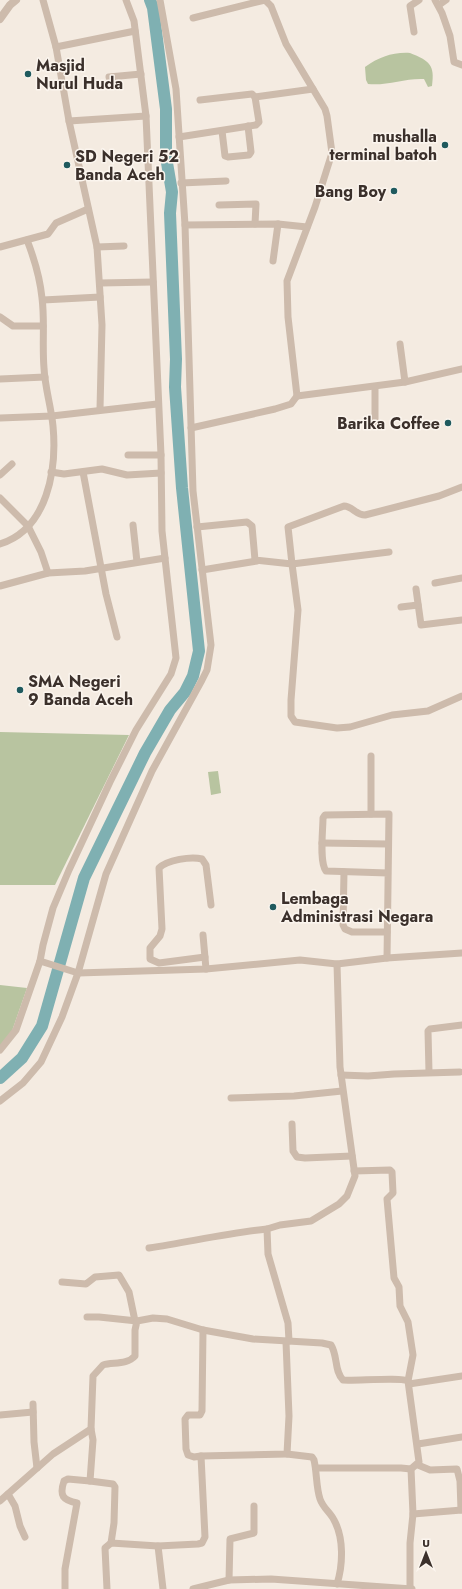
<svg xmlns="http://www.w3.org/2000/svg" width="462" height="1589" font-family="Jost,sans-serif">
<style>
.green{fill:#b8c4a0}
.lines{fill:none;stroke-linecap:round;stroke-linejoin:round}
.river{stroke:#7fb0b2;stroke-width:12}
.minor{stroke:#cdbbac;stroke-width:7}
.tertiary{stroke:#cdbbac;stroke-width:8}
.poi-dot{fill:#1f5a5e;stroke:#fbf5ee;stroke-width:1.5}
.labels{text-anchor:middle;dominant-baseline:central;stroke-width:3;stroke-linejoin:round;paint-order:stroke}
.poi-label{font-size:16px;font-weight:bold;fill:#3b302b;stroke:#fbf5ee;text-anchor:start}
</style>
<rect width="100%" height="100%" fill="#f4ebe1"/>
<g class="green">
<path d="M410,53C430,61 435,65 432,86L428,87L424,79C405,78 387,86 368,84L366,80L365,67C379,57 393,52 410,53Z"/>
<polygon points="0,732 129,735 55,885 0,885"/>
<polygon points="218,771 221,793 211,795 208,772"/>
<polygon points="0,985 27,988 12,1031 0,1046"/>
</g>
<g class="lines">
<polyline class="river" points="0,1078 22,1058 42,1026 84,878 145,753 170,710 185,692 193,676 199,651 182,488 175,387 176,359 170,213 172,192 166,157 166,109 153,8 150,0"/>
<g class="minor">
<polyline points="43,0 56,47 69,121 97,247 102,325 100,409"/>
<polyline points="435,0 442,13 450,36 454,62 462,65"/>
<polyline points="439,5 446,0"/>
<polyline points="193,18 265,0"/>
<polyline points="414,32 410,6 419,0"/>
<polyline points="56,47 135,31"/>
<polyline points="109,77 141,74"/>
<polyline points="313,89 325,109 327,116 332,153 315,207 287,281 288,317 297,396 405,382 462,369"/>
<polyline points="255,97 313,89 286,44 271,6 265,0"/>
<polyline points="69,121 146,116"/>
<polyline points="222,131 225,156 228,157 249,155 251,152 248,126"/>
<polyline points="179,137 256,125 259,122 255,97 252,94 200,100"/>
<polyline points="181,183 226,181"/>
<polyline points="219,205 256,204 255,224"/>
<polyline points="185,225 278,224 307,227"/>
<polyline points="0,247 48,234 56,223 88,209"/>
<polyline points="97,247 124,246"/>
<polyline points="273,261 278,224"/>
<polyline points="100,283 153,282"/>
<polyline points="43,300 100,297"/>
<polyline points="0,317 13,326 43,326"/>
<polyline points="400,344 405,382"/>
<polyline points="0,379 45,377"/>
<polyline points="375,387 375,422"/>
<polyline points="0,418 52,416 157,404"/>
<polyline points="191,428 275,409 291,404 297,396"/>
<polyline points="128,455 161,455"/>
<polyline points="51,472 64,474 102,469 127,475 161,473"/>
<polyline points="83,472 106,594 117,637"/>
<polyline points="0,475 12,464"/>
<polyline points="0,498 28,526 41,552 48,573"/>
<polyline points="133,525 137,562"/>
<polyline points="197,527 247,522 252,526 255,560 292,564 298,610 291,700 291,716 295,722 337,728 350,727 392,715 428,711 462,696"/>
<path d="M0,544C48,529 57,469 53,426C51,406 45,388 44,368C42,345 45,321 42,298C40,278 34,258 27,240"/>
<path d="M389,552L292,564L288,527L344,506C352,506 356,515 365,515L439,496L462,487"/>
<polyline points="202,570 257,561"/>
<polyline points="435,583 462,578"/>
<polyline points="0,586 48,573 85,571 165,558"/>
<polyline points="416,589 421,625 462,620"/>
<polyline points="401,607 418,605"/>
<polyline points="371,814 371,756"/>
<polyline points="322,843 388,844"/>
<polyline points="344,872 343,925 345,929 352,932 387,932"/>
<polyline points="203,935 206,969"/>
<path d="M205,957L159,963L150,959V948L160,936L162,929L159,868C167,860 191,856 202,859L206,865L211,905"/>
<path d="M387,958L389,814L325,815L323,818C323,830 319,862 326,871L388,873"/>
<polyline points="40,961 78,973 206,969 300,960 337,964 387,958 462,953"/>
<polyline points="0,1050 16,1030 40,961 43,945 53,908 69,870 110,782 136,730 171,674 176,658 162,531 161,455 146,116 134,21 126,0"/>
<polyline points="429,1072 428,1031 430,1029 462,1025"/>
<polyline points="341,1075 368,1076 394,1074 460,1072"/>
<polyline points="231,1098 294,1096 342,1091"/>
<polyline points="0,1101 23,1083 41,1062 62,1017 78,973 106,874 152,771 202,680 207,670 211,645 193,491 185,225 176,89 160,0"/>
<polyline points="292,1124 293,1151 297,1157 305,1158 352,1156"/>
<polyline points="354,1171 390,1170 392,1172 393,1193 387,1199 394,1278 399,1287 400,1306 408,1322 413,1355 408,1381"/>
<path d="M149,1248C189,1242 228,1233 267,1229"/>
<polyline points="62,1282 86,1284 95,1277 119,1275 129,1292 135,1321"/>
<polyline points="87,1317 99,1317 137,1321"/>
<polyline points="289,1341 288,1323 268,1254 267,1229 280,1225 311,1221 339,1204 347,1196 355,1176 340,1067 337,964"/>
<polyline points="409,1384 462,1376"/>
<polyline points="33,1404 34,1442 37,1468"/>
<polyline points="0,1415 33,1412"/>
<polyline points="91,1429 93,1440 90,1481 113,1484 115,1487 114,1523 111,1543"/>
<polyline points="418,1444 462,1437"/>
<path d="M287,1454L312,1457L314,1460C317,1473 316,1487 320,1499C323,1508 330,1512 334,1520C344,1538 343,1565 337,1584"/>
<polyline points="201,1456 287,1454 289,1416 286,1342"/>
<polyline points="418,1465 430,1470 457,1469 460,1481 461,1510"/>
<polyline points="316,1468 401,1468 411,1469"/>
<polyline points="8,1494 15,1506 20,1526 25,1537"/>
<path d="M0,1501L53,1454L91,1429L93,1376L103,1365C113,1362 127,1365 135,1356V1330L137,1321L153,1318L167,1319L203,1330L253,1339L322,1343L331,1345C338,1356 334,1371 343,1380C355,1381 402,1377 408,1381L419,1462L411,1469L413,1514L410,1543V1589"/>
<polyline points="413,1514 462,1510"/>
<polyline points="158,1546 163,1589"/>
<polyline points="229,1580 230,1539 254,1533 254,1506"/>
<path d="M65,1589V1569L77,1503C63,1500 59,1496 64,1481L68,1479L90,1481"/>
<polyline points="107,1589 105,1548 111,1543 158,1546 198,1544 202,1543 205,1537 201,1456 194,1457 188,1455 186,1449 185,1419 188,1415 200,1415 202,1411 203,1330"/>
<polyline points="193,1589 229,1580 271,1579 412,1589"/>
</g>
<polyline class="tertiary" points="0,19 10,5 16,0"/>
</g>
<g class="poi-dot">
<circle cx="28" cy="74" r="4"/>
<circle cx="445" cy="145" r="4"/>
<circle cx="67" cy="165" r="4"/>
<circle cx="394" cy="191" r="4"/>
<circle cx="448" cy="423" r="4"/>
<circle cx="20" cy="690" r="4"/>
<circle cx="273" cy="907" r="4"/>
</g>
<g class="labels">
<g class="poi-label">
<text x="36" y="65">Masjid<tspan x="36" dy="18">Nurul Huda</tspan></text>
<text x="437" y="136" text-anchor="end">mushalla<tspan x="437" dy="18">terminal batoh</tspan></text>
<text x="75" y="156">SD Negeri 52<tspan x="75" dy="18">Banda Aceh</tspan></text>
<text x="386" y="191" text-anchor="end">Bang Boy</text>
<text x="440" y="423" text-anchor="end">Barika Coffee</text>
<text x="28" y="681">SMA Negeri<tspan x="28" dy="18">9 Banda Aceh</tspan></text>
<text x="281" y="898">Lembaga<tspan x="281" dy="18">Administrasi Negara</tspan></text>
</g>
</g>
<g transform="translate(426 1553)" stroke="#fbf5ee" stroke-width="3" paint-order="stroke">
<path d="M0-3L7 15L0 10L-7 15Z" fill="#3b302b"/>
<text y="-6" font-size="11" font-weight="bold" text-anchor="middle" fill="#3b302b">U</text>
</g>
</svg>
